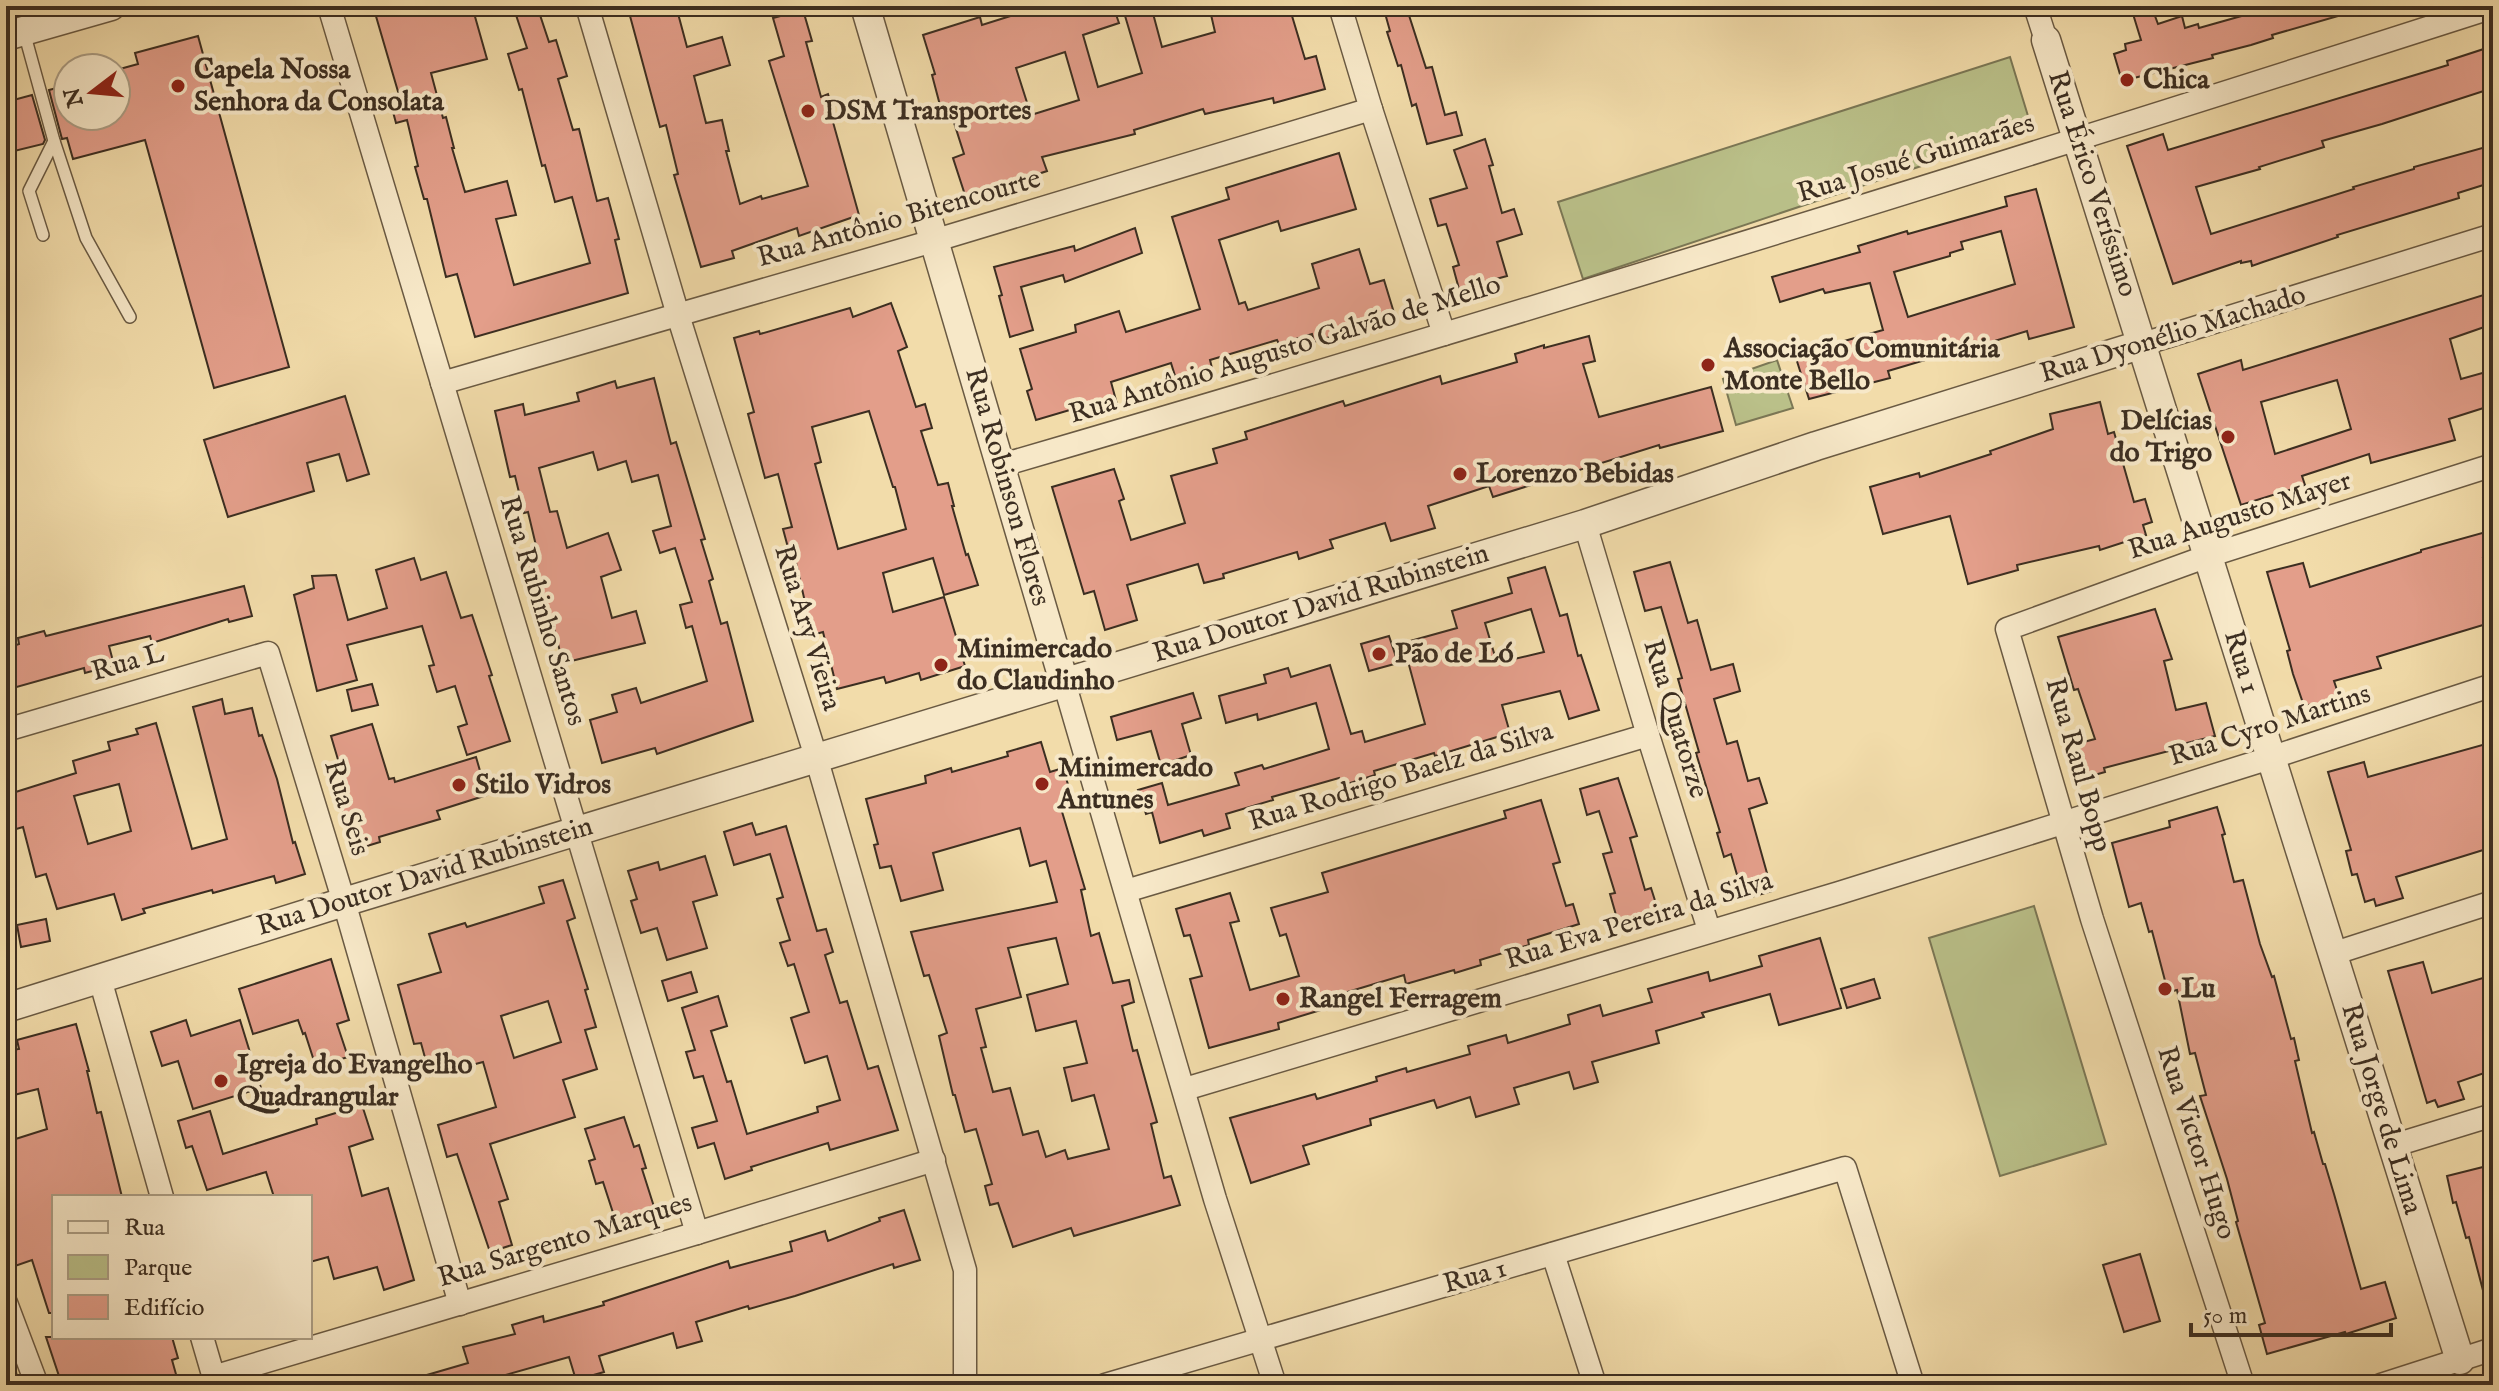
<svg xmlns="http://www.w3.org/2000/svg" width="2499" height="1391" font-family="'IM FELL English',serif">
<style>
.green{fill:#bac089;stroke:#7b7755;stroke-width:2}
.building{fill:#e39e8a;stroke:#3c2e21;stroke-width:2;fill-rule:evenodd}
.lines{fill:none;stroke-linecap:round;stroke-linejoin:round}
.service-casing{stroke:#6a5a43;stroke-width:14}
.minor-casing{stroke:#6a5a43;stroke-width:25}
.tertiary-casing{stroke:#6a5a43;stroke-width:31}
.service{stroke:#f7e8c8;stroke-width:11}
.minor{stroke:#f7e8c8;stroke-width:22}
.tertiary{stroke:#f7e8c8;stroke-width:28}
.poi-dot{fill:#8f2418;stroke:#f7e8c8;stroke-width:3}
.labels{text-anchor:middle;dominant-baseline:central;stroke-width:8;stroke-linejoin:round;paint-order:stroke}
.poi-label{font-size:28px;font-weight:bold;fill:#3c2e21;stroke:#f7e8c8;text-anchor:start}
.street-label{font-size:28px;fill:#3c2e21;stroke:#f7e8c8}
</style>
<rect width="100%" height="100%" fill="#f2dcaa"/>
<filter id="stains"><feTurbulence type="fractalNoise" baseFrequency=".0025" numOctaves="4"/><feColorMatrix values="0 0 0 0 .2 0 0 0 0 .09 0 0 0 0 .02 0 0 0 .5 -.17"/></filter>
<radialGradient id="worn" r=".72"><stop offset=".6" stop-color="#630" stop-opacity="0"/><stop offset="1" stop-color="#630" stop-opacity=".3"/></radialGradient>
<g class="green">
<polygon points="2010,57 2032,129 1583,279 1558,202"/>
<polygon points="1777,360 1793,408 1736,425 1723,379"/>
<polygon points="2034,906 2106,1144 2000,1176 1929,938"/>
<polygon points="6,1339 20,1385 6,1385"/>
</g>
<g class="building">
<polygon points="373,6 472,6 487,59 431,73 443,118 446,117 454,148 452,148 465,192 507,181 516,215 496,219 514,285 590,263 572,197 555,202 545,165 542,166 522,89 519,90 508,54 527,48 513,6 537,6 549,42 556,40 567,76 558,79 573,130 579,129 597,201 608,198 619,239 615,240 628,293 475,337 457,274 446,277 427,199 424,199 415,167 418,166 407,120 396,123 389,97 399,95"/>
<polygon points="666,6 676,6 687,47 722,37 730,65 694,76 706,123 722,120 729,151 726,151 740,204 761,196 762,199 808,186 769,61 784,56 773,18 803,10 812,41 806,42 821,97 828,94 834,114 831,115 859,215 799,236 797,228 732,251 734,258 701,267 674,175 678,174 666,125 660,127 630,16"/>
<path d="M1042,6H1113L1119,23L1083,35L1098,87L1142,73L1123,9L1135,6H1151L1162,47L1215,32L1209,6H1289L1305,59L1316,56L1325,89L1274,103L1273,98L1205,114L1203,109L1134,130L1135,134L1042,157L1047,171L966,198L953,158L964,154L949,107L941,109L932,75L935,74L923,35L980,17L982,25ZM1065,52L1079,100L1031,115L1016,68Z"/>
<polygon points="1383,6 1406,6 1426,68 1432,67 1445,115 1456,112 1462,135 1427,144 1416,104 1412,106 1401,65 1398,66 1387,32 1390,31"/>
<polygon points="2242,6 2352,6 2352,12 2272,35 2273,38 2251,45 2212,55 2213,58 2201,61 2122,81 2114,54 2126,50 2125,44 2141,40 2133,14 2152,8 2158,24 2182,16 2185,28 2198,24 2199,28 2245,15"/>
<polygon points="198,36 289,367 214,388 145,140 73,159 67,138 62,139 49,90 68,85 68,116 116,116 116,70 138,64 135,53"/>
<polygon points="2493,46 2493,88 2382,124 2322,141 2324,147 2259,167 2260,169 2196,187 2211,234 2354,189 2353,187 2414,169 2414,167 2493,145 2493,182 2458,193 2459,198 2337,235 2338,237 2263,262 2252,266 2251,261 2241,263 2241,261 2173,284 2127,146 2163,134 2168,150 2448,65 2447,61"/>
<polygon points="32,95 45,140 43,144 6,153 6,102"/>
<polygon points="1485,139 1493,165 1489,166 1502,213 1514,209 1522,234 1497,242 1507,276 1459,289 1453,267 1459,265 1446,224 1438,226 1430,199 1467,188 1454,150"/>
<polygon points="1339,153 1356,209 1281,231 1278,221 1219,240 1239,304 1245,302 1248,310 1319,288 1312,264 1359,249 1370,284 1384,280 1395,316 1314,342 1312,334 1279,344 1277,340 1210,360 1212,368 1176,379 1171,363 1111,382 1117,404 1092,411 1090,404 1036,420 1027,391 1032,389 1020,349 1076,332 1075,325 1119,311 1126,332 1200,309 1172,217 1229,199 1226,188"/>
<path d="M2036,189L2074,327L2029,339L2027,331L1962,351V349L1888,371L1890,378L1809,399L1795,355L1883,330L1870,283L1825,293L1823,289L1780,302L1772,277L1860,252L1858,246L1907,231L1908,234L2007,206L2005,197ZM2001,231L2015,284L1908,317L1894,272L1950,256V253L1963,249L1961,242Z"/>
<polygon points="1135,228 1142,253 1065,282 1063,275 1021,287 1033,330 1010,337 999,296 1002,295 994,267 1074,246 1075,251"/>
<path d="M2493,292V324L2450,339L2461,379L2493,370V405L2449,419L2455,440L2371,463L2369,454L2302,476L2305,485L2241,505L2198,374L2241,360L2243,370ZM2337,380L2351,429L2275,454L2261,402Z"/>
<path d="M891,303L907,347L898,351L916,407L925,404L932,428L921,431L938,485L948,483L954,506H952L966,555L968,554L978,585L944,595L933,558L883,573L893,612L944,597L965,666L921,680L919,673L886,683L884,677L837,689L823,632L805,637L797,605L805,602L794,554L790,555L783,529L792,527L778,474L765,478L748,414L754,412L734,338L759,331L760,334L850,308L853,317ZM869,411L893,487H895L906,529L838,549L815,464L821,462L812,427Z"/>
<polygon points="1589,336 1595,361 1583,364 1599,417 1711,387 1723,431 1660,448 1659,445 1493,497 1489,486 1428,506 1435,528 1391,541 1385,523 1330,540 1333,548 1299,559 1297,552 1223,574 1224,578 1204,583 1198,564 1127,585 1137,620 1105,630 1094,591 1084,594 1052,487 1114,469 1124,499 1119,501 1131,540 1185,523 1171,476 1217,463 1213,449 1247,439 1245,432 1343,401 1345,406 1440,376 1442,384 1517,362 1515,354 1544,345 1544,348"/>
<polygon points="654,378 671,444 676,442 705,539 701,540 713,579 709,581 721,624 727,622 753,721 657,754 655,748 602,763 590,720 617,712 612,695 636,688 641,703 707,681 692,626 686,628 680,605 692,602 675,548 660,553 653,531 671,526 658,475 632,482 626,461 598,470 593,452 539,468 550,512 557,511 567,548 608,533 621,570 601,577 612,618 636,611 645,643 563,663 553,625 547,626 536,586 530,588 522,559 538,554 528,512 524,513 515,476 510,477 495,411 523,404 525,415 579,401 577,393 615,381 617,388"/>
<polygon points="345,396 369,474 347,481 339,454 307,463 314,491 228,517 204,440"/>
<polygon points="2100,402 2108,434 2114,432 2134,502 2145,499 2152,522 2143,525 2146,535 2100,550 2099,546 2017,565 2018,570 1968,584 1950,516 1883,534 1870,487 1919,473 1920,477 1991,454 1990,451 2053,429 2050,414"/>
<polygon points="2493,530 2493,555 2483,558 2493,595 2493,622 2377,657 2381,668 2334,681 2341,702 2315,711 2313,704 2304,706 2293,674 2287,651 2290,650 2267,572 2303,563 2310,587 2421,552 2421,550"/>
<polygon points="414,558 421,580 446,572 461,618 472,615 492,675 489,676 510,741 467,755 458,727 467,724 455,686 437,692 429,666 434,665 422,626 347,645 357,680 317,691 294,595 314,588 312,576 336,575 348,620 387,608 376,570"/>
<polygon points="1670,562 1688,623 1697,620 1711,670 1733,664 1740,691 1714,699 1727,744 1737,741 1748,781 1759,778 1767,803 1749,809 1772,891 1744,899 1731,854 1724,857 1717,833 1720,832 1696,753 1699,752 1678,679 1682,678 1661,607 1645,611 1634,572"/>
<path d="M1545,567L1560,616L1567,614L1578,656L1581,655L1599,710L1569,719L1560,691L1502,705L1510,733L1435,756L1434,753L1374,771L1375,775L1341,786L1339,778L1272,797L1273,800L1226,814L1230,828L1204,836L1202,830L1160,843L1152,812L1146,814L1138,790L1162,783L1168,805L1239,785L1235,773L1262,765L1264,769L1329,749L1316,703L1258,720L1257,714L1226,723L1219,696L1266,683L1264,675L1288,668L1291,677L1330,665L1351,734L1362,731L1365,742L1425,724L1403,643L1457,628L1452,611L1512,593L1508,578ZM1531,609L1544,652L1497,663L1485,623Z"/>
<polygon points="244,586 252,616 229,622 228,619 152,643 150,636 109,646 114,665 85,673 84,668 6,690 6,648 19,644 18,638 44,631 46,636"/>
<polygon points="2155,609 2172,659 2164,661 2176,710 2206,703 2215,736 2183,744 2184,747 2104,768 2105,772 2084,778 2076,744 2095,739 2078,689 2074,690 2058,637"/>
<polygon points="1389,636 1398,663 1369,671 1361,644"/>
<polygon points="372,684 378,705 352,711 347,690"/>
<polygon points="1193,693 1201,718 1182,724 1191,755 1161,765 1151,731 1117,740 1111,717"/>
<path d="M222,699L225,714L252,708L259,736L262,735L277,779L293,843L295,842L305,874L276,883L274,876L213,893L212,890L143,909L145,913L122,920L114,894L57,909L46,874L36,877L23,827L6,832V795L76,773L73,761L110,750L108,742L138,734L136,729L156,723L192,849L227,839L193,707ZM119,784L131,831L88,844L74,796Z"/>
<polygon points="372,724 389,779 394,778 395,782 476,757 487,795 437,811 440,819 379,837 380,842 354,850 340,804 347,802 336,764 339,763 331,736"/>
<path d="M1041,742L1050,772L1063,768L1073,801L1060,805L1085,889L1081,890L1091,936L1099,933L1113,983L1129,980L1134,1002L1122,1006L1133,1051L1137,1050L1157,1122L1151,1124L1164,1178L1171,1176L1180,1205L1074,1236L1071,1228L1013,1247L998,1203L990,1205L985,1186L992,1184L976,1129L965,1132L955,1095H953L939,1036L947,1033L929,975L924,976L911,932L1057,902L1046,861L1030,866L1020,828L933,853L943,890L901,901L891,866L880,868L874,845L878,844L866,799L926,783L925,776L951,768L952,772L1008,756L1007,752ZM1056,938L1068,984L1027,995L1036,1031L1076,1021L1087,1063L1064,1068L1072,1101L1094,1095L1109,1149L1068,1159L1065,1150L1046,1157L1038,1131L1023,1135L1010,1088L993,1092L981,1048L986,1047L976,1009L1021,997L1008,948Z"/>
<polygon points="2493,742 2493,777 2484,780 2493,811 2493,847 2396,877 2403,898 2376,906 2374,899 2365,902 2357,874 2352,875 2346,851 2351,850 2328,772 2364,762 2368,777"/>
<polygon points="1618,778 1637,836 1630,838 1645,890 1651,888 1658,910 1618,922 1610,894 1615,893 1603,854 1612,852 1599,811 1587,815 1580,789"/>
<polygon points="1541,800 1560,862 1553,864 1566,906 1573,904 1579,924 1528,940 1529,945 1480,960 1481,965 1455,973 1454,970 1406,984 1404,975 1331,997 1334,1006 1278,1023 1279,1029 1209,1048 1190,979 1202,976 1190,935 1184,936 1176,909 1230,893 1239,921 1230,923 1250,990 1299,976 1286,934 1280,936 1271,908 1328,892 1322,873 1506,818 1504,811"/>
<polygon points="2217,807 2225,834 2222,835 2234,882 2243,880 2260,944 2272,977 2274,976 2291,1039 2294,1038 2299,1060 2295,1061 2312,1133 2314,1132 2323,1164 2325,1164 2334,1194 2361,1289 2385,1282 2396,1318 2346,1334 2345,1332 2267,1354 2259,1325 2265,1323 2236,1222 2238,1221 2227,1179 2200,1096 2206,1095 2195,1053 2190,1054 2177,990 2168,992 2152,931 2149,932 2141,903 2129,907 2112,843 2170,827 2169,821"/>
<polygon points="752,823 756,835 786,826 817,931 826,929 833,952 825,955 840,1003 847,1001 868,1069 878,1066 898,1130 830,1150 828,1143 751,1167 752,1170 725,1179 714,1143 698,1148 692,1128 717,1121 703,1076 694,1078 686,1052 695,1050 682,1008 718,996 727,1026 711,1031 727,1082 731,1081 747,1134 818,1112 817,1107 840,1100 827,1056 805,1063 791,1018 809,1012 794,964 788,966 780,943 790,940 777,899 783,897 770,854 734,865 724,832"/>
<polygon points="705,856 717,895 693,902 707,948 667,960 657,928 641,933 631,901 637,899 628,871 658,862 660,870"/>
<path d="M563,880L575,918L567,921L588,989L585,990L596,1027L585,1030L597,1069L563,1080L575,1117L490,1144L508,1199L499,1202L512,1245L490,1252L457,1154L447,1157L438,1125L496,1107L483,1062L430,1076L421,1043L414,1044L398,985L441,972L429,934L465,923L467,927L544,903L539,887ZM548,1001L561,1042L514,1058L501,1016Z"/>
<polygon points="46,919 50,941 21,947 17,925"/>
<polygon points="1820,938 1841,1008 1779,1025 1770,994 1702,1013 1704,1017 1656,1031 1659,1043 1592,1062 1598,1082 1574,1089 1569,1072 1514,1088 1519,1104 1476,1117 1470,1097 1437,1108 1434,1100 1370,1119 1371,1125 1303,1146 1309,1164 1251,1183 1230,1118 1315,1094 1317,1099 1377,1081 1376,1077 1406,1068 1407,1072 1470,1054 1468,1046 1506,1035 1508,1043 1570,1024 1568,1015 1600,1005 1603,1016 1652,1002 1648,989 1708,972 1710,981 1762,966 1759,956"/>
<polygon points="331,959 349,1020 337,1024 348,1057 324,1064 315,1064 305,1033 303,1034 298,1020 253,1034 239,989"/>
<polygon points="2423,962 2432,993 2493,975 2493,1008 2485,1010 2493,1032 2493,1070 2458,1082 2464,1099 2438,1107 2435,1100 2427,1103 2388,971"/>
<polygon points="691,972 697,992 668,1001 662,981"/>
<polygon points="1874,979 1880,998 1847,1008 1841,989"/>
<polygon points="186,1020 191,1036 240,1020 261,1088 193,1109 178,1061 162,1066 151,1032"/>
<polygon points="76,1024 89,1071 87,1071 97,1113 101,1112 122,1197 54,1197 54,1313 49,1313 32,1260 15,1266 6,1239 6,1142 47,1129 38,1089 6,1097 6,1051 19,1049 17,1040"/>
<polygon points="362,1105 373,1139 349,1147 362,1196 388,1188 414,1280 384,1290 377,1267 334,1279 328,1257 310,1262 310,1197 274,1197 266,1172 207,1190 192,1146 186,1148 178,1121 210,1111 223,1154 317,1124 316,1119"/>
<polygon points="624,1117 634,1147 639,1145 646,1168 642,1169 656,1213 617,1225 603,1182 596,1184 589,1161 595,1159 585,1129"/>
<polygon points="2483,1167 2493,1207 2493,1301 2486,1302 2469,1237 2466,1238 2456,1202 2453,1203 2447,1176"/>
<polygon points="904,1210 920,1260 894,1268 893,1264 795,1296 749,1309 748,1306 696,1322 702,1341 677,1348 673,1333 599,1356 604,1372 576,1380 569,1357 502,1376 503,1381 489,1385 414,1385 413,1379 468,1363 463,1347 515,1334 512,1325 543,1316 544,1322 604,1305 603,1302 728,1261 730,1268 792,1251 790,1242 825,1231 828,1241 880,1221 879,1218"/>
<polygon points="2140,1254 2160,1321 2124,1332 2103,1265"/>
<polygon points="46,1337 172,1337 178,1358 172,1360 179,1385 62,1385"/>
</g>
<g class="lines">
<g class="service-casing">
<g id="service">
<polyline points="24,32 54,141 86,238 130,317"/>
<polyline points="43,235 29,191 54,141"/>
</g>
</g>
<g class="minor-casing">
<g id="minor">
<polyline points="329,6 697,1233"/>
<polyline points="587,6 678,315 816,757 965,1270 965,1385"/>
<polyline points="1340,6 1371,109 1444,334"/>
<polyline points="2035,6 2046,40"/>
<polyline points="2143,344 2493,235"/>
<polyline points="442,383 933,241 1371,109"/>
<path d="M1002,465C1501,320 1998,166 2493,7"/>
<polyline points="1585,524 1648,735 1709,930"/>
<polyline points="1064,682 1215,1199 1275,1385"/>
<polyline points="6,730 268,653 344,902 460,1304"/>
<polyline points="1126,891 1648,735"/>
<polyline points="2332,954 2493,902"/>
<polyline points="100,979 162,1197"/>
<polyline points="1185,1089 1839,893 2270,758 2493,685"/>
<polyline points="2392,1146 2493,1115"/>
<polyline points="1553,1254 1595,1385"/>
<polyline points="6,1303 37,1385"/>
<polyline points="202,1337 216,1385"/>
<polyline points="213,1377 697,1233 934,1160"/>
<polyline points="1105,1385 1845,1168 1913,1385"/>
<polyline points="2243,1385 2092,919 2007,629 2208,556 2493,465"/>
<polyline points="2381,1385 2493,1349"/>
</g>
</g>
<g class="tertiary-casing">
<g id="tertiary">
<polyline points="865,6 1064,682"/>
<polyline points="6,36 111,6"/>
<polyline points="2046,40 2460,1360"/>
<polyline points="6,1008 344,902 1585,524 1816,446 2143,344"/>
</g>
</g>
<use href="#service" class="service"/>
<use href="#minor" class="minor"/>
<use href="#tertiary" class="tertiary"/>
</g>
<g class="poi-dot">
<circle cx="2127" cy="80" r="8"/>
<circle cx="178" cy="86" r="8"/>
<circle cx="808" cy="111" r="8"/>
<circle cx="1708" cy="365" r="8"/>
<circle cx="2228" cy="437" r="8"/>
<circle cx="1460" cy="474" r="8"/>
<circle cx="1379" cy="654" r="8"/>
<circle cx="941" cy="665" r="8"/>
<circle cx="1042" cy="784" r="8"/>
<circle cx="459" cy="785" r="8"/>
<circle cx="2165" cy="989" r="8"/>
<circle cx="1283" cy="999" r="8"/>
<circle cx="221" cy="1081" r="8"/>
</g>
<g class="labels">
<g class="poi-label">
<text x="194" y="70">Capela Nossa<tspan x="194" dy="32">Senhora da Consolata</tspan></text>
<text x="2143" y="80">Chica</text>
<text x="824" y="111">DSM Transportes</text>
<text x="1724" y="349">Associação Comunitária<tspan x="1724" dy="32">Monte Bello</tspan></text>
<text x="2212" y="421" text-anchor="end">Delícias<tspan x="2212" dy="32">do Trigo</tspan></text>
<text x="1476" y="474">Lorenzo Bebidas</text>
<text x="957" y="649">Minimercado<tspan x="957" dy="32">do Claudinho</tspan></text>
<text x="1395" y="654">Pão de Ló</text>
<text x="1058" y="768">Minimercado<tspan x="1058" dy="32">Antunes</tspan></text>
<text x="475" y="785">Stilo Vidros</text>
<text x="2181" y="989">Lu</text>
<text x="1299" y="999">Rangel Ferragem</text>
<text x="237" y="1065">Igreja do Evangelho<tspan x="237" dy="32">Quadrangular</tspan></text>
</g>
<g class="street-label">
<text transform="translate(1916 159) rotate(-17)">Rua Josué Guimarães</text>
<text transform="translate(2092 184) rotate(72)">Rua Érico Veríssimo</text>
<text transform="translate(899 219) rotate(-16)">Rua Antônio Bitencourte</text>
<text transform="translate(2173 335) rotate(-17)">Rua Dyonélio Machado</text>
<text transform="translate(1285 350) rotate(-17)">Rua Antônio Augusto Galvão de Mello</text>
<text transform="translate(1007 487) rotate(74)">Rua Robinson Flores</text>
<text transform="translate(2240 516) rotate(-18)">Rua Augusto Mayer</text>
<text transform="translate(1321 604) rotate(-17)">Rua Doutor David Rubinstein</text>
<text transform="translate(542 611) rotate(73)">Rua Rubinho Santos</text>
<text transform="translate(807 628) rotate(73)">Rua Ary Vieira</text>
<text transform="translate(2241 662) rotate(73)">Rua 1</text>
<text transform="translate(128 663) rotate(-16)">Rua L</text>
<text transform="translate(1675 719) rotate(73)">Rua Quatorze</text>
<text transform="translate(2270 726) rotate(-18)">Rua Cyro Martins</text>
<text transform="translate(2078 765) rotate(74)">Rua Raul Bopp</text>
<text transform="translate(1401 777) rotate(-17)">Rua Rodrigo Baelz da Silva</text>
<text transform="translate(346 808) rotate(73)">Rua Seis</text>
<text transform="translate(425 877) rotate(-17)">Rua Doutor David Rubinstein</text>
<text transform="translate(1639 921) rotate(-17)">Rua Eva Pereira da Silva</text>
<text transform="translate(2381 1109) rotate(73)">Rua Jorge de Lima</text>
<text transform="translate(2196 1143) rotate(72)">Rua Victor Hugo</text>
<text transform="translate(565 1241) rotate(-17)">Rua Sargento Marques</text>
<text transform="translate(1475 1277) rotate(-16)">Rua 1</text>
</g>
</g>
<rect width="2499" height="1391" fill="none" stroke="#f2dcaa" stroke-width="32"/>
<rect x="8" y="8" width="2483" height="1375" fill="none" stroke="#3c2e21" stroke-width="4"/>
<rect x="16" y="16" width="2467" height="1359" fill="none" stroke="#3c2e21" stroke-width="2"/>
<rect x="52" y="1195" width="260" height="144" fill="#f7e8c8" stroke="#ac9e85" stroke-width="2"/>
<rect x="68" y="1221" width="40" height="12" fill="#f7e8c8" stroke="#ac9e85" stroke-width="2"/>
<text x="124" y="1235" font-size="24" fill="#3c2e21">Rua</text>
<rect x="68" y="1255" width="40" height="24" fill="#bac089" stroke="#ac9e85" stroke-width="2"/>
<text x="124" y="1275" font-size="24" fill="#3c2e21">Parque</text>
<rect x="68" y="1295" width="40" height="24" fill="#e39e8a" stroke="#ac9e85" stroke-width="2"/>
<text x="124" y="1315" font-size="24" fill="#3c2e21">Edifício</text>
<g transform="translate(92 92) rotate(254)"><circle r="38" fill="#f7e8c8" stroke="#ac9e85" stroke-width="2"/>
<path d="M0-6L14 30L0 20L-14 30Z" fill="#8f2418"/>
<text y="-12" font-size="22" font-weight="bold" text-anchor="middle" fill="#3c2e21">N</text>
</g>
<path d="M2191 1323v12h200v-12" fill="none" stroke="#3c2e21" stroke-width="4"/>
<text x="2203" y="1323" font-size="24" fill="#3c2e21" stroke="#f7e8c8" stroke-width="6" paint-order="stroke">50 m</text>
<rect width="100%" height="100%" filter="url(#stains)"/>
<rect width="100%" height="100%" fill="url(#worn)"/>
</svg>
